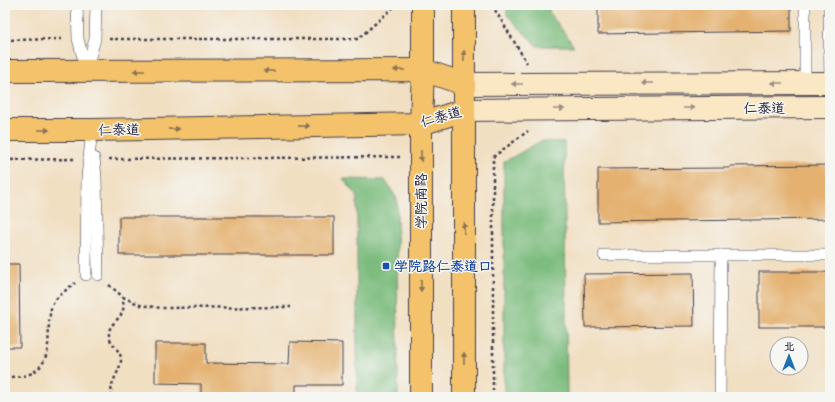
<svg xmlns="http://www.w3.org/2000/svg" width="835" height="402" font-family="Sriracha,'LXGW WenKai TC',sans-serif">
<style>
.forest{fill:#7cbc7e;stroke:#4f6f5c}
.building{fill:#e4b170}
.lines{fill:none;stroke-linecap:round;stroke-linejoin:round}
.lane-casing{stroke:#413e4f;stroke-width:12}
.secondary-casing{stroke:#413e4f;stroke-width:24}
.primary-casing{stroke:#413e4f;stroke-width:24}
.path{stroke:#413e4f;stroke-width:2.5;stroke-dasharray:3 3;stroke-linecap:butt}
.lane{stroke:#fff;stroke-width:11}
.secondary{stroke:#fae7c3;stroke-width:22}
.primary{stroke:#f3c26a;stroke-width:22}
.oneway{fill:#8a7252}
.oneway2{fill:#998e86}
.transit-dot{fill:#1a4fb4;stroke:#f6f6f2;stroke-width:1.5}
.labels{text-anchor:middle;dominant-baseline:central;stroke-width:3;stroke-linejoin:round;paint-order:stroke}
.street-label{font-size:14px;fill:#22223b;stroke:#f6f6f2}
.transit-label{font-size:14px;font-weight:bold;fill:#164399;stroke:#f6f6f2;text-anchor:start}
</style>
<rect width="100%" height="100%" fill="#f6f6f2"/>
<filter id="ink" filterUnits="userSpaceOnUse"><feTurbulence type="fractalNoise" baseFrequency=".025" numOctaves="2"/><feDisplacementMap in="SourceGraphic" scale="8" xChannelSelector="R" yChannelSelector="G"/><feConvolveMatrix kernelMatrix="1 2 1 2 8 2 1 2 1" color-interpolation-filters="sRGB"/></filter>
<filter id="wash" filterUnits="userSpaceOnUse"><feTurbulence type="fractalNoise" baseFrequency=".012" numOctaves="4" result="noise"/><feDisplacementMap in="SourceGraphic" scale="16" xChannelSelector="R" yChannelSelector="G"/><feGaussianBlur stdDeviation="0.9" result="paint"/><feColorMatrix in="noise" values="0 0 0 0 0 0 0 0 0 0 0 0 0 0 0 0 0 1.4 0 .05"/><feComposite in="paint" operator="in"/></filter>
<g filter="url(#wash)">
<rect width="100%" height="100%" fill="#f1dfc2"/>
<g class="forest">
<polygon points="507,5 549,5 549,12 574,46 537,46 507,15"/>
<polygon points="541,141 564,142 567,397 504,397 504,162"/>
<polygon points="343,179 385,180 397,199 398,397 357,397 357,195"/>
</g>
<g id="blocks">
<g class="building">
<polygon points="598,5 791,5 791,31 598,34"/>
<polygon points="830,165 830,219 598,222 598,169 730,168 730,166"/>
<rect x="119" y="217" width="215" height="38"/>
<polygon points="5,264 19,264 20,347 5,347"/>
<rect x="759" y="272" width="71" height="55"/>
<polygon points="693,273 694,326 585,327 584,274"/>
<polygon points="290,342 342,343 342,385 296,385 296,397 201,397 201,384 155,383 155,343 206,343 206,363 289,364"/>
</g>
</g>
</g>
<g filter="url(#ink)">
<use href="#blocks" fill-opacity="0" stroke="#413e4f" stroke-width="1"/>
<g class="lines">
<g class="lane-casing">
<g id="lane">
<polyline points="77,5 78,39 86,70"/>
<polyline points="805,5 805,83"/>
<polyline points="829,5 830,83"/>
<polyline points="86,71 95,39 96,5"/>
<polyline points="94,158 96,177 98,275"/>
<polyline points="604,255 830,255"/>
<polyline points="86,275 87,177 92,130"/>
<polyline points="720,397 721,255"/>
</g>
</g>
<g class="secondary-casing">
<g id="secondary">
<polyline points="464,84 830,83"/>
<polyline points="464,110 830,107"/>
</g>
</g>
<g class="primary-casing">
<g id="primary">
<polyline points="464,5 464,397"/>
<polyline points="5,71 423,70 464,84"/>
<polyline points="5,130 92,130 421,124 464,110"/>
<polyline points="421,397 421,124 423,70 423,5"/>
</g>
</g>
<g class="path">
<polyline points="492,5 527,63"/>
<polyline points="109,39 358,39 396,5"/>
<polyline points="5,40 62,39"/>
<polyline points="109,159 400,157"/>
<polyline points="5,160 74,159"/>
<polyline points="109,285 123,297 140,305 161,308 291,307"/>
<path d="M5,377C12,377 20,377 27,375C51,367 48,343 49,322C50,316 50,307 54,302C59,294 68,289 75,283"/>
<path d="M112,397C108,381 122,371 121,358C120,349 108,343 109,333C109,324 121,319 123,310C124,306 123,301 123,297"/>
<polyline points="493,397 493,157 528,131"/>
</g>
<use href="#lane" class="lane"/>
<use href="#secondary" class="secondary"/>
<use href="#primary" class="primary"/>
</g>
<defs><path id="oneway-solid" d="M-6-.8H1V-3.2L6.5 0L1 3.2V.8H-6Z"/></defs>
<g class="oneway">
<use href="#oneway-solid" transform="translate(464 56) rotate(-90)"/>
<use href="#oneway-solid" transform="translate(399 70) rotate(180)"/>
<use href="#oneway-solid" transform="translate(139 71) rotate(180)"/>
<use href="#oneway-solid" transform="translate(269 71) rotate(180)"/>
<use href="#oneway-solid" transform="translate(304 126) rotate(-1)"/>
<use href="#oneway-solid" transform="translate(174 129) rotate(-1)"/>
<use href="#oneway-solid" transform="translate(44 130)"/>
<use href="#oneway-solid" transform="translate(421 156) rotate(90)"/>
<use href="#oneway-solid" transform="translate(464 228) rotate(-90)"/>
<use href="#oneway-solid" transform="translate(421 286) rotate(90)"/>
<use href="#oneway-solid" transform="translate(464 358) rotate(-90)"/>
</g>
<g class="oneway2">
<use href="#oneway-solid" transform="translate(647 83) rotate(180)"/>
<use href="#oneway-solid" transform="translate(777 83) rotate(180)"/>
<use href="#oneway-solid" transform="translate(517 84) rotate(180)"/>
<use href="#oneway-solid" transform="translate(689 108)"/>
<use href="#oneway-solid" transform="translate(559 109)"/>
</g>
</g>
<rect class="transit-dot" x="382" y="262" width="8" height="8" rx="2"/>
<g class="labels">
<g class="street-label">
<text x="764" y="108">仁泰道</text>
<text transform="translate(441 117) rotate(-16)">仁泰道</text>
<text transform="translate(119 130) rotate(-1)">仁泰道</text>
<text transform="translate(421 201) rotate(-90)">学院南路</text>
</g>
<g class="transit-label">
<text x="394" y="266">学院路仁泰道口</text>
</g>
</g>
<rect width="835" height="402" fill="none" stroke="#f6f6f2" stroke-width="20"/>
<g transform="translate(789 356)"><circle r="19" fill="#f6f6f2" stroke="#a1a1a9"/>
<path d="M0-3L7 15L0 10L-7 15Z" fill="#1f6fb2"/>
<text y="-6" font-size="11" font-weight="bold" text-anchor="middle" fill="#22223b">北</text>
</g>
</svg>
